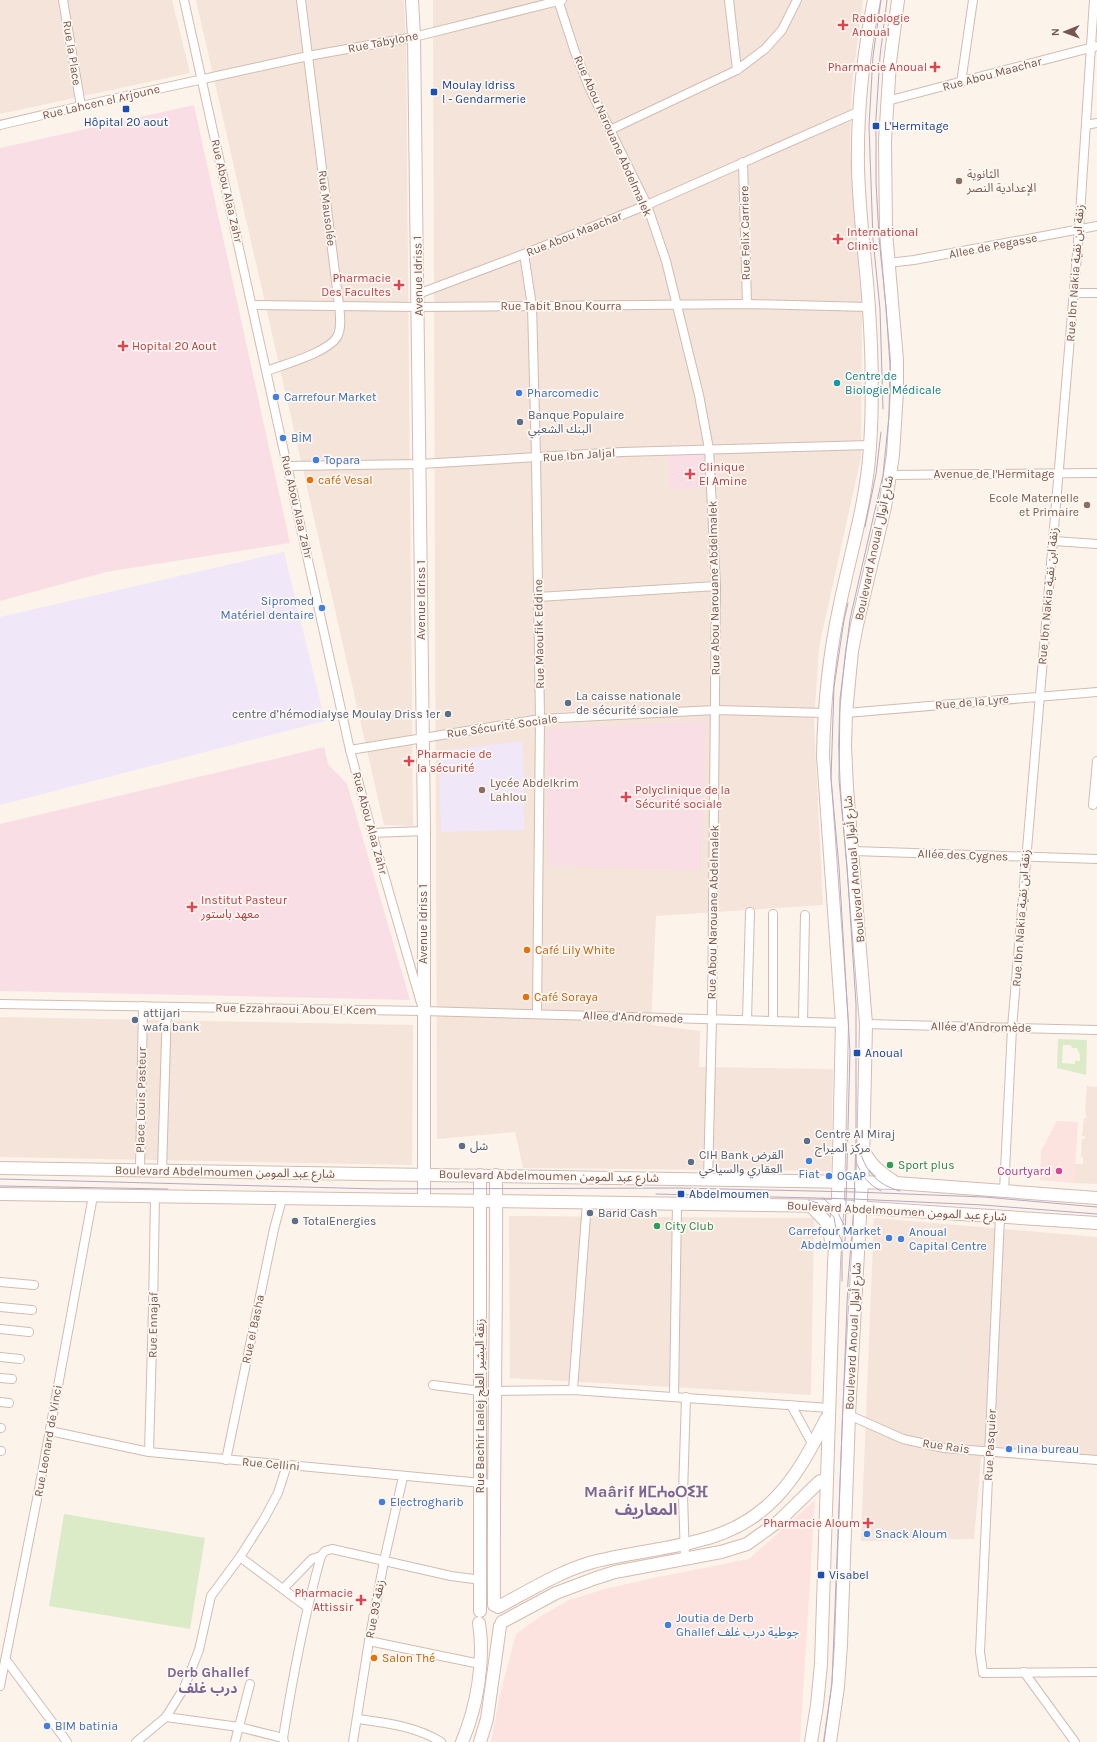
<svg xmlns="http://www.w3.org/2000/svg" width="1097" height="1742" font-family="Karla,'Noto Sans Arabic','Noto Sans Tifinagh',sans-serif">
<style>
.residential{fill:#f4e4d9}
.commercial{fill:#fce3df}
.education{fill:#f0e7f9}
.medical{fill:#fadee6}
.green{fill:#dbebc8;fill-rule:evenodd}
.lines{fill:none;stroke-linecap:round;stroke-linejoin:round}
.street-casing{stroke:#d2bcb2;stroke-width:10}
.secondary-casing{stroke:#d5bbb0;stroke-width:14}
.street{stroke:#fff;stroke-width:8}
.secondary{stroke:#fff;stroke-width:12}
.tram{stroke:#b4a8c8;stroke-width:1}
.health-dot{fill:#e0444e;stroke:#fff8f2;stroke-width:1.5}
.transit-dot{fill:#1a4fb4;stroke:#fff8f2;stroke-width:1.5}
.education-dot{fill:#8d6e63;stroke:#fff8f2;stroke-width:1.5}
.culture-dot{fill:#0f9aa8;stroke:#fff8f2;stroke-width:1.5}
.shop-dot{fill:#3f7fe0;stroke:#fff8f2;stroke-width:1.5}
.service-dot{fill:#5c6f8a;stroke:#fff8f2;stroke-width:1.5}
.food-dot{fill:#e8710a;stroke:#fff8f2;stroke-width:1.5}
.leisure-dot{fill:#2e9e5b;stroke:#fff8f2;stroke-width:1.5}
.hotel-dot{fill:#d1479c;stroke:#fff8f2;stroke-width:1.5}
.labels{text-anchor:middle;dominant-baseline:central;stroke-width:3.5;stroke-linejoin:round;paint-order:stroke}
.health-label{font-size:12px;fill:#be3a42;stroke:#fff8f2;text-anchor:start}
.street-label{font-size:12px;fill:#78564d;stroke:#fff8f2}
.transit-label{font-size:12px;fill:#164399;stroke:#fff8f2;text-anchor:start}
.education-label{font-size:12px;fill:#785e54;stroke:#fff8f2;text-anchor:start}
.culture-label{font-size:12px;fill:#0d838f;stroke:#fff8f2;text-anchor:start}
.shop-label{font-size:12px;fill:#366cbe;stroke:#fff8f2;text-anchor:start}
.service-label{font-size:12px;fill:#4e5e75;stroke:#fff8f2;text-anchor:start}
.food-label{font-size:12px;fill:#c56008;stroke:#fff8f2;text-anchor:start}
.leisure-label{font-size:12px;fill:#27864d;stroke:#fff8f2;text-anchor:start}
.hotel-label{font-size:12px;fill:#b23c85;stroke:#fff8f2;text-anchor:end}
.quarter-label{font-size:14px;font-weight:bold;fill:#7d6693;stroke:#fff8f2}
.district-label{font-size:16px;font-weight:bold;fill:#7d6693;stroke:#fff8f2}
</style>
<rect width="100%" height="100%" fill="#fcf3eb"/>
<g class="residential">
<polygon points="0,0 172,0 190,73 0,114"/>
<polygon points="196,0 404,0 406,44 413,826 384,825"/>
<polygon points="433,0 863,0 852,82 850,147 862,314 861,457 819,647 814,723 823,905 656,916 651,1025 700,1031 699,1067 833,1069 831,1171 523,1168 515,1132 437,1139"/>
<polygon points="0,1017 413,1025 412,1165 0,1157"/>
<polygon points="1087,1086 1097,1087 1097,1184 1074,1183 1075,1164 1083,1164 1083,1157 1081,1157 1082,1139 1085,1139 1085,1136 1082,1136 1084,1118 1087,1118 1085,1110"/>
<polygon points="509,1216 814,1218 811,1395 510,1378"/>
<polygon points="874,1218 1097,1237 1097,1460 981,1458 974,1539 861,1541"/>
</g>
<g class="commercial">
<polygon points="1057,1121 1078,1122 1074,1183 1040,1180 1041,1151"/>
<polygon points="815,1500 800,1742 491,1742 500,1694 516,1634 541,1616 569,1600 605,1589 658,1577 749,1559"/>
</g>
<g class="education">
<polygon points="284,552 325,721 0,805 0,617"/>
<polygon points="523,741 524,830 441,832 439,751"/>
</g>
<g class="medical">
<polygon points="194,105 290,543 106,572 0,601 0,148"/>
<polygon points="709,451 711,488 670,489 670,452"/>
<polygon points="706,721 701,871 549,865 546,729"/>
<polygon points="324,747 328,764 347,784 410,1000 0,991 0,824"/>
</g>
<g class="green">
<path d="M1058,1039L1087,1040L1086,1075L1057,1068ZM1063,1045H1070L1073,1048H1077L1080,1055V1061H1075V1064L1062,1063Z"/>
<polygon points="64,1514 205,1538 190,1629 49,1606"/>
</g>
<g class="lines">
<g class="street-casing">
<g id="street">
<polyline points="63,0 81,106"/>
<polyline points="184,0 350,750 372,833 421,1003"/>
<polyline points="558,0 575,52 589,87 647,205 666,261 699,395 709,449 716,586 712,1019 708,1179"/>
<polyline points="729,0 737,70"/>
<polyline points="961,83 973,0"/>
<polyline points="887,101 1097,46"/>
<polyline points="0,125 81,106 308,56 414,37 562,0"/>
<polyline points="1086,125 1097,123"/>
<polyline points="610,130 737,70 765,49 782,30 797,0"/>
<polyline points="743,162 747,304"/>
<polyline points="524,254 532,306 536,457 540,719 537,1014"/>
<polyline points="888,263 914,260 1097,226"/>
<polyline points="1074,293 1097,293"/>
<polyline points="418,294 524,254 647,205 860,111"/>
<polyline points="253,305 418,307 747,304 869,307"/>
<path d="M267,371C285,364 327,353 337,337C342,329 340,314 339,305L301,0"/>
<polyline points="287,466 420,464 622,452 870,445"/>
<polyline points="891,475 1097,473"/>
<polyline points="1054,541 1097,544"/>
<polyline points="538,597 716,586"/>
<polyline points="846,713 1097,692"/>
<polyline points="350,750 540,719 715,710 824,713"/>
<polyline points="1093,805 1097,761"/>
<polyline points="372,833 424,831"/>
<polyline points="853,851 1097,859"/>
<polyline points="0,1004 423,1011 842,1023"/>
<polyline points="747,1020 750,912"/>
<polyline points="773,1021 773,914"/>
<polyline points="803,1022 805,915"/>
<polyline points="866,1024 1097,1030"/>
<polyline points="140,1170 143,1006"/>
<polyline points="162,1171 167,1007"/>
<polyline points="1004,1191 1012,1028 1079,230 1094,0"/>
<polyline points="1000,1217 980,1652 983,1673 1097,1672"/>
<polyline points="0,1282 34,1285"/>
<polyline points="0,1307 32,1310"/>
<polyline points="0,1329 29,1332"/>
<polyline points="0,1357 20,1359"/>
<polyline points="0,1378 12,1379"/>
<polyline points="433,1385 480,1391"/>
<polyline points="573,1390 587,1202"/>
<polyline points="495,1391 573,1390 829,1408"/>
<polyline points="674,1396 677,1205"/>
<polyline points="0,1402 9,1403"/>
<polyline points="791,1405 813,1445"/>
<polyline points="849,1415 903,1439 944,1448 1097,1460"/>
<polyline points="0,1428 1,1428"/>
<polyline points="50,1431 149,1452 493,1484"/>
<polyline points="0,1451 1,1451"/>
<polyline points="149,1452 153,1309 155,1197"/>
<polyline points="226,1460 274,1229 282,1199"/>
<polyline points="240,1557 307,1607"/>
<polyline points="685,1559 683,1494 686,1397"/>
<polyline points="283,1589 312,1559 321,1556 325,1551 332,1549 451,1576 481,1580"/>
<polyline points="369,1641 480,1664"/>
<polyline points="6,1660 67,1742"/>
<polyline points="1024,1672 1075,1742"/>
<polyline points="0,1686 39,1489 93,1196"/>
<polyline points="166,1717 239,1727 283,1738"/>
<path d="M357,1719C386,1723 415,1726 441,1742"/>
<polyline points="136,1742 166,1717 184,1688 199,1650 211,1596 240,1557 264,1519 278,1493 287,1465"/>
<polyline points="235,1742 250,1684"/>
<path d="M284,1742L283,1738C293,1675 304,1617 321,1556"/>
<polyline points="353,1742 369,1641 384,1561 403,1477"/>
</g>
</g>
<g class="secondary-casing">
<g id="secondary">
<polyline points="412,0 414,37 424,831 424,1200"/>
<path d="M864,1151C871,1166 882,1174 896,1183"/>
<polyline points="0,1168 855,1182 896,1183 1097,1198"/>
<polyline points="0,1194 838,1206 1097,1223"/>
<polyline points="811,1206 828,1224 831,1240"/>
<path d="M494,1605C493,1462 497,1319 496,1175"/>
<path d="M498,1607C529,1591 560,1571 593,1562C628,1553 663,1550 697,1541C767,1525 796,1480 826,1419"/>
<polyline points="480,1611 480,1175"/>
<polyline points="502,1622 556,1593 596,1578 615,1572 721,1552 747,1544 779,1521 819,1482 826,1479"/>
<path d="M462,1742C477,1707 485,1660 479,1623"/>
<polyline points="480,1742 487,1719 500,1626"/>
<path d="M811,1742L817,1705L821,1664L834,1263L838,1198L842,1023L823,756C824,705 829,654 840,604C851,551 867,500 870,446C873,401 872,354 869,309C866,261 859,215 858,167C857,112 863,55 874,0"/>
<polyline points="830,1742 838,1687 841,1644 849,1415 863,1163 866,1024 847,788 845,746 846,713 852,651 857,625 885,507 893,455 897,391 897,360 886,232 885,141 890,62 898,0"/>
</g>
</g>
<use href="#street" class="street"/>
<use href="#secondary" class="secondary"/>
<g class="tram">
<polyline points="881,0 873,56 869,126 873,239 880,309 883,409"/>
<polyline points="865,527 876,474 881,432"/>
<path d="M859,1147C864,1170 877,1185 900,1191"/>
<path d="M857,1164C863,1177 868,1184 881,1191"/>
<polyline points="0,1179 378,1189 679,1188 855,1192 984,1197 1097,1207"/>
<polyline points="0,1186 168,1189"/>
<polyline points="656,1194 854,1199 983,1205 1097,1214"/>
<polyline points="823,1198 837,1211 845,1227"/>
<polyline points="808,1200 818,1203 834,1217 836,1229 842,1241 842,1281"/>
<polyline points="845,1241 850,1052 839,867 831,779 834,687 844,620 848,603"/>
<polyline points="824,1742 832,1683 848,1281 854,1207 856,1138 856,1004 847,866 839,779 840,699 850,619 883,475 889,416 890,365 886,307 879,238 876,181 876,118 880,56 887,0"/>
</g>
</g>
<g class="health-dot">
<path d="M841 19h4v4h4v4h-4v4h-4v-4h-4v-4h4z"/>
<path d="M933 61h4v4h4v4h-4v4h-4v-4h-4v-4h4z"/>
<path d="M836 233h4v4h4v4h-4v4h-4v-4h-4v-4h4z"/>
<path d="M397 279h4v4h4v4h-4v4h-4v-4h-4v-4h4z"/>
<path d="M121 340h4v4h4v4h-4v4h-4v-4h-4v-4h4z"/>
<path d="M688 468h4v4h4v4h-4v4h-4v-4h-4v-4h4z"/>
<path d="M407 755h4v4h4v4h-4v4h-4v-4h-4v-4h4z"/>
<path d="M624 791h4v4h4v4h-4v4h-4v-4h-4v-4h4z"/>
<path d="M190 901h4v4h4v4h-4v4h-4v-4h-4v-4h4z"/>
<path d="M866 1517h4v4h4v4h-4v4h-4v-4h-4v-4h4z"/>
<path d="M359 1594h4v4h4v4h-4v4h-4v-4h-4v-4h4z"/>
</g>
<g class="transit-dot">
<rect x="430" y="88" width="8" height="8" rx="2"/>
<rect x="122" y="105" width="8" height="8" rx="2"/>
<rect x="872" y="122" width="8" height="8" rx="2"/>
<rect x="853" y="1049" width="8" height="8" rx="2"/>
<rect x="677" y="1190" width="8" height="8" rx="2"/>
<rect x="817" y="1571" width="8" height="8" rx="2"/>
</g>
<g class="education-dot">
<circle cx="959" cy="181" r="4"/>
<circle cx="1087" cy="505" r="4"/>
<circle cx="482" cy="790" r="4"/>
</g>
<circle class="culture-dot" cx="837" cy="383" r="4"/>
<g class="shop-dot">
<circle cx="519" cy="393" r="4"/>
<circle cx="276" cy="397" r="4"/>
<circle cx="283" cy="438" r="4"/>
<circle cx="316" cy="460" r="4"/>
<circle cx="322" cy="608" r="4"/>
<circle cx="809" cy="1161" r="4"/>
<circle cx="829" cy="1176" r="4"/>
<circle cx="889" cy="1238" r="4"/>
<circle cx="901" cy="1239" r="4"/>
<circle cx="1009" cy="1449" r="4"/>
<circle cx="382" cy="1502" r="4"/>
<circle cx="867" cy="1534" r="4"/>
<circle cx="668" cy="1625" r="4"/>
<circle cx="47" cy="1726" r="4"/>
</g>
<g class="service-dot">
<circle cx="520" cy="422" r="4"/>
<circle cx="568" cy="703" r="4"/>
<circle cx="448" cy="714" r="4"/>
<circle cx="135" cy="1020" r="4"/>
<circle cx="807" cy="1141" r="4"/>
<circle cx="462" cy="1146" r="4"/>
<circle cx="691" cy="1162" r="4"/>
<circle cx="590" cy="1213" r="4"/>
<circle cx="295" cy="1221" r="4"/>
</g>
<g class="food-dot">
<circle cx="310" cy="480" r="4"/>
<circle cx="527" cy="950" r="4"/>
<circle cx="526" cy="997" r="4"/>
<circle cx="374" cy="1658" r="4"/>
</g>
<g class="leisure-dot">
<circle cx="890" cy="1165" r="4"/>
<circle cx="657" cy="1226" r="4"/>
</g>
<circle class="hotel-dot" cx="1059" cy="1171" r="4"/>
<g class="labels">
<g class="health-label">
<text x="852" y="18">Radiologie<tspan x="852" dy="14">Anoual</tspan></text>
<text x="927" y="67" text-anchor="end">Pharmacie Anoual</text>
<text x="847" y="232">International<tspan x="847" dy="14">Clinic</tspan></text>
<text x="391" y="278" text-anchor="end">Pharmacie<tspan x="391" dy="14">Des Facultes</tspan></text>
<text x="132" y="346">Hopital 20 Aout</text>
<text x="699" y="467">Clinique<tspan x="699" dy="14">El Amine</tspan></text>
<text x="417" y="754">Pharmacie de<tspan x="417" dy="14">la sécurité</tspan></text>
<text x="635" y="790">Polyclinique de la<tspan x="635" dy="14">Sécurité sociale</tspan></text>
<text x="201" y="900">Institut Pasteur<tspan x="201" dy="14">معهد باستور</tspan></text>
<text x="860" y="1523" text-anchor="end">Pharmacie Aloum</text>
<text x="353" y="1593" text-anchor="end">Pharmacie<tspan x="353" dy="14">Attissir</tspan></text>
</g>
<g class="street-label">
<text transform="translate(383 42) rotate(-11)">Rue Tabylone</text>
<text transform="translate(72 53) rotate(81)">Rue la Place</text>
<text transform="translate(992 74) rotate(-15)">Rue Abou Maachar</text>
<text transform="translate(101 102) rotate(-13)">Rue Lahcen el Arjoune</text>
<text transform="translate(613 136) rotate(66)">Rue Abou Narouane Abdelmalek</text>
<text transform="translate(227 191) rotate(77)">Rue Abou Alaa Zahr</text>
<text transform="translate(327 208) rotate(83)">Rue Mausolée</text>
<text transform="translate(745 233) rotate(-91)">Rue Felix Carriere</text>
<text transform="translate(574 234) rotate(-22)">Rue Abou Maachar</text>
<text transform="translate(993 246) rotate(-11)">Allee de Pegasse</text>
<text transform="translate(1075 273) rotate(-86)">Rue Ibn Nakia زنقة ابن نقية</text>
<text transform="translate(418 276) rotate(-91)">Avenue Idriss 1</text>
<text x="561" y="306">Rue Tabit Bnou Kourra</text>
<text transform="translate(579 455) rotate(-4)">Rue Ibn Jaljal</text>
<text x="994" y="474">Avenue de l'Hermitage</text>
<text transform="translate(297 507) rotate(77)">Rue Abou Alaa Zahr</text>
<text transform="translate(874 548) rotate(-78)">Boulevard Anoual شارع أنوال</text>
<text transform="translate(714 588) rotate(-91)">Rue Abou Narouane Abdelmalek</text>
<text transform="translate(1048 596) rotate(-85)">Rue Ibn Nakia زنقة ابن نقية</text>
<text transform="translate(421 600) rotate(-90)">Avenue Idriss 1</text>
<text transform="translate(539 634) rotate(-91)">Rue Maoufik Eddine</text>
<text transform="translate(972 702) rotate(-5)">Rue de la Lyre</text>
<text transform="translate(502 726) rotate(-8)">Rue Sécurité Sociale</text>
<text transform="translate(370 823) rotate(75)">Rue Abou Alaa Zahr</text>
<text transform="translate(963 855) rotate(2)">Allée des Cygnes</text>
<text transform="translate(854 869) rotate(-95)">Boulevard Anoual شارع أنوال</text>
<text transform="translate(713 912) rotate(-89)">Rue Abou Narouane Abdelmalek</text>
<text transform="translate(1021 918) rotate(-86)">Rue Ibn Nakia زنقة ابن نقية</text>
<text transform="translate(423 924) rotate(-90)">Avenue Idriss 1</text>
<text transform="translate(296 1009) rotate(1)">Rue Ezzahraoui Abou El Kcem</text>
<text transform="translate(633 1017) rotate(2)">Allee d'Andromede</text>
<text transform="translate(981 1027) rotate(1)">Allée d'Andromède</text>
<text transform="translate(141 1100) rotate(-89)">Place Louis Pasteur</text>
<text transform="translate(225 1172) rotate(1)">Boulevard Abdelmoumen شارع عبد المومن</text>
<text transform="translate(549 1176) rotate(1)">Boulevard Abdelmoumen شارع عبد المومن</text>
<text transform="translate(897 1211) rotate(3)">Boulevard Abdelmoumen شارع عبد المومن</text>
<text transform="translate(153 1325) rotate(-89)">Rue Ennajaf</text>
<text transform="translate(253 1329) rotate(-78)">Rue el Basha</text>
<text transform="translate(853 1336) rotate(-87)">Boulevard Anoual شارع أنوال</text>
<text transform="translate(480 1406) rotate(-90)">Rue Bachir Laalej زنقة البشير العلج</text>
<text transform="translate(48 1441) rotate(-80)">Rue Leonard de Vinci</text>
<text transform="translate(990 1445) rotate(-87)">Rue Pasquier</text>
<text transform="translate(946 1446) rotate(8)">Rue Rais</text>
<text transform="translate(271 1464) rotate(5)">Rue Cellini</text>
<text transform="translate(375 1609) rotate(-79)">Rue 93 زنقة</text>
</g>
<g class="transit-label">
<text x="442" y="85">Moulay Idriss<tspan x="442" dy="14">I - Gendarmerie</tspan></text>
<text x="126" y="122" text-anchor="middle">Hôpital 20 aout</text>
<text x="884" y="126">L'Hermitage</text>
<text x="865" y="1053">Anoual</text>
<text x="689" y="1194">Abdelmoumen</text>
<text x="829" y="1575">Visabel</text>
</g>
<g class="education-label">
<text x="967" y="174">الثانوية<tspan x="967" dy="14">الإعدادية النصر</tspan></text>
<text x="1079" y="498" text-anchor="end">Ecole Maternelle<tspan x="1079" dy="14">et Primaire</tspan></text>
<text x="490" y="783">Lycée Abdelkrim<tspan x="490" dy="14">Lahlou</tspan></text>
</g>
<g class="culture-label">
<text x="845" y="376">Centre de<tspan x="845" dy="14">Biologie Médicale</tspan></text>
</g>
<g class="shop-label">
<text x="527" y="393">Pharcomedic</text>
<text x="284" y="397">Carrefour Market</text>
<text x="291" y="438">BİM</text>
<text x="324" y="460">Topara</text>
<text x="314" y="601" text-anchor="end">Sipromed<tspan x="314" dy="14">Matériel dentaire</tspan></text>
<text x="809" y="1174" text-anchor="middle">Fiat</text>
<text x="837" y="1176">OGAP</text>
<text x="881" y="1231" text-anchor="end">Carrefour Market<tspan x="881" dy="14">Abdelmoumen</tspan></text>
<text x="909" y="1232">Anoual<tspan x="909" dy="14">Capital Centre</tspan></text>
<text x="1017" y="1449">lina bureau</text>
<text x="390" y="1502">Electrogharib</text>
<text x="875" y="1534">Snack Aloum</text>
<text x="676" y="1618">Joutia de Derb<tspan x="676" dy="14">Ghallef جوطية درب غلف</tspan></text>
<text x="55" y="1726">BIM batinia</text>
</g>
<g class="service-label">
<text x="528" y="415">Banque Populaire<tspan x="528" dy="14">البنك الشعبي</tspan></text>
<text x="576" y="696">La caisse nationale<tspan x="576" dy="14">de sécurité sociale</tspan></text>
<text x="440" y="714" text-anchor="end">centre d’hémodialyse Moulay Driss 1er</text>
<text x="143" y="1013">attijari<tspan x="143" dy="14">wafa bank</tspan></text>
<text x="815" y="1134">Centre Al Miraj<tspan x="815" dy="14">مركز الميراج</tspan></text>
<text x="470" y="1146">شل</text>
<text x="699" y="1155">CIH Bank القرض<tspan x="699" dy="14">العقاري والسياحي</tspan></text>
<text x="598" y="1213">Barid Cash</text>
<text x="303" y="1221">TotalEnergies</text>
</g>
<g class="food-label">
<text x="318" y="480">café Vesal</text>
<text x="535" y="950">Café Lily White</text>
<text x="534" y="997">Café Soraya</text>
<text x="382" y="1658">Salon Thé</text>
</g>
<g class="leisure-label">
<text x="898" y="1165">Sport plus</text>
<text x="665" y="1226">City Club</text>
</g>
<g class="hotel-label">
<text x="1051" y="1171">Courtyard</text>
</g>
<g class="quarter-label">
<text x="208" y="1672">Derb Ghallef<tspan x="208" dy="16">درب غلف</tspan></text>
</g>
<g class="district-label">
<text x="646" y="1491">Maârif ⵍⵎⵄⴰⵔⵉⴼ<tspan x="646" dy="18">المعاريف</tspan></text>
</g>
</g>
<g transform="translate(1065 32) rotate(269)" stroke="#fff8f2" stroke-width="3" paint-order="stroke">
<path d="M0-3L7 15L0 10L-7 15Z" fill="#78564d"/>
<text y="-6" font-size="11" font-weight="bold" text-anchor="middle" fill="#78564d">N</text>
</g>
</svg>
